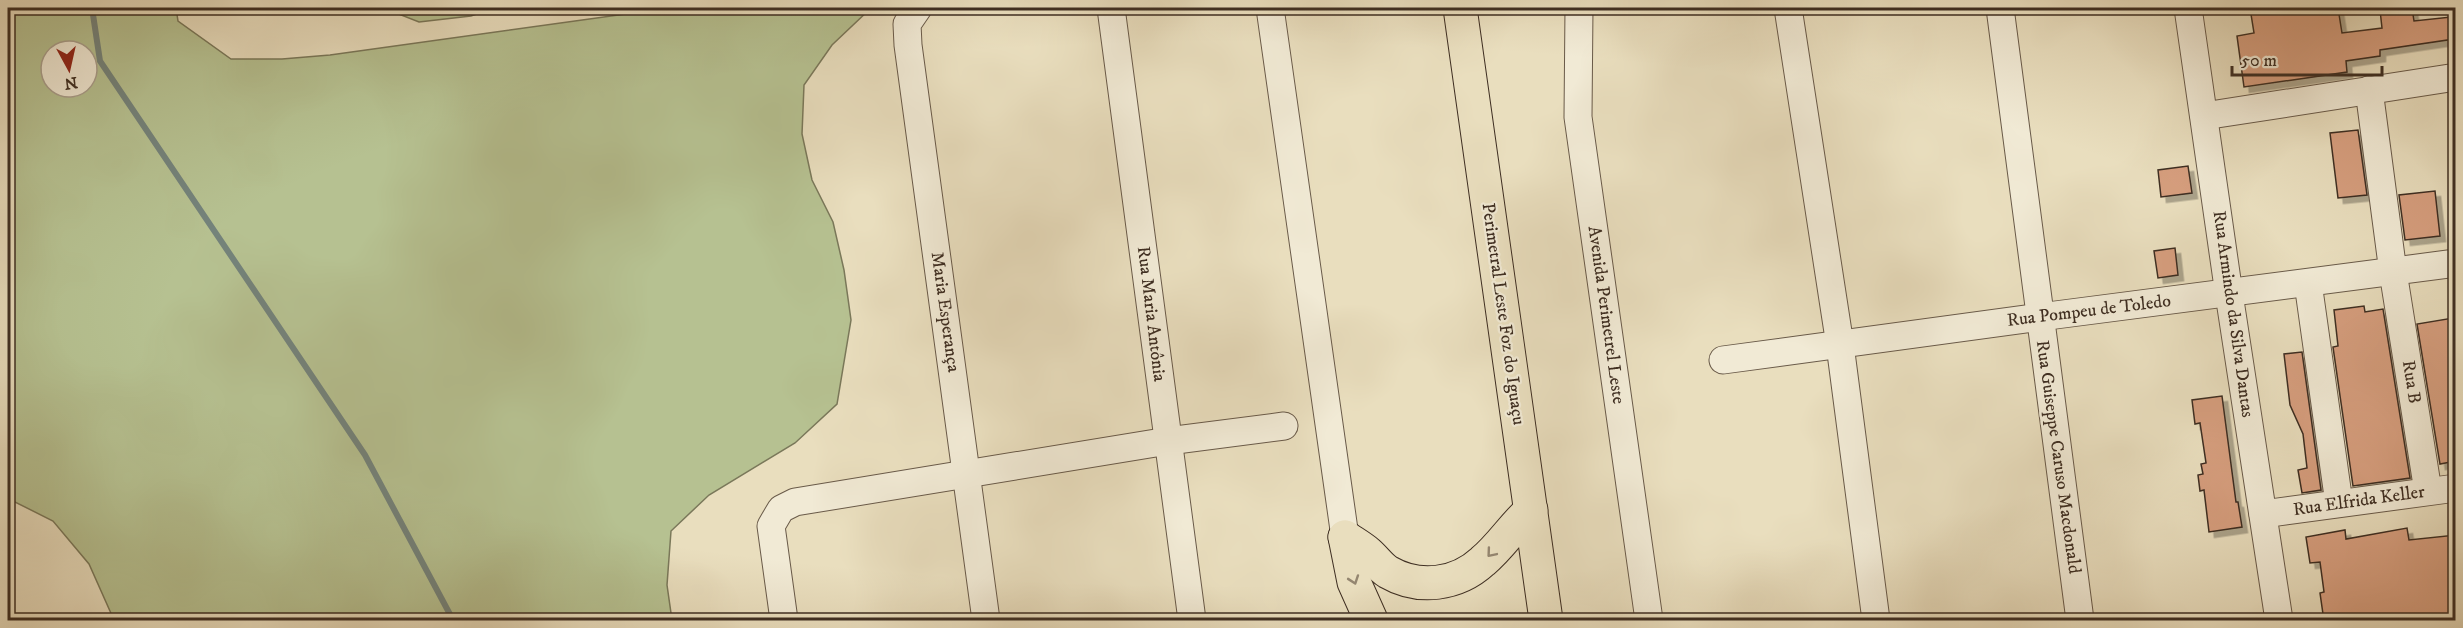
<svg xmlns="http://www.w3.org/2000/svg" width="2463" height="628" font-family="'IM FELL DW Pica',serif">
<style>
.green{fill:#b6c191;stroke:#7a785a;stroke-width:1.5;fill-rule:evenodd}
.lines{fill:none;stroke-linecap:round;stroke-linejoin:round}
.stream{stroke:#74837b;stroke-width:6}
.building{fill:#d69e7e;stroke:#3e2e22;stroke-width:1.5;filter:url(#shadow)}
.minor-casing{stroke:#695a49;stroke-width:29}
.highway-casing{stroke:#3e2e22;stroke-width:35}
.minor{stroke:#f1ead5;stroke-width:27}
.highway{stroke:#e9debe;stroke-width:33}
.oneway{stroke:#948670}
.labels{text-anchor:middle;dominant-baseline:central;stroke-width:4.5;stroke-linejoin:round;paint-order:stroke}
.street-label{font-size:18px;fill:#3e2e22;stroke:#f1ead5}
</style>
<defs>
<filter id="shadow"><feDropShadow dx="5.5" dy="5.5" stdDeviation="0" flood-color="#0004"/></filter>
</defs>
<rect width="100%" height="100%" fill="#e9debe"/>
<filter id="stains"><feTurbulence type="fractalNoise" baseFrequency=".00333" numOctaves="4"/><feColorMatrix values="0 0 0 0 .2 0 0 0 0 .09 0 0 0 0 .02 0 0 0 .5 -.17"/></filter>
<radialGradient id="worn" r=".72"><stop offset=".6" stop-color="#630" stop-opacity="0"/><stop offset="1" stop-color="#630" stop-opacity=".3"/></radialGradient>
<g class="green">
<path d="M8,8H176L178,21L231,59H282L330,55L669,8H871L832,45L804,85L802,134L812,180L833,222L844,270L851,320L837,404L795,443L709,495L671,531L667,585L672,620H114L89,564L53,521L11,500H8ZM51,51H87V87H51Z"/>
<polygon points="395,8 494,8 471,16 419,22 396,13"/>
</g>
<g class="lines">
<polyline class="stream" points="92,8 100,61 365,455 453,620"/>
</g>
<g class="building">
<polygon points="2250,8 2338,8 2342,33 2382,28 2380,10 2412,8 2414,21 2451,17 2454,39 2380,50 2380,56 2346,61 2347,72 2244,87 2237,36 2254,33"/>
<polygon points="2358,130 2367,195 2338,198 2330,133"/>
<polygon points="2188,166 2192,193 2161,197 2158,170"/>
<polygon points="2435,191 2440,236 2405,240 2399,195"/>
<polygon points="2175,248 2178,275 2158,278 2154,251"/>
<polygon points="2364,306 2365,312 2383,309 2410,478 2353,486 2333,347 2338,346 2334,310"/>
<polygon points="2453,318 2456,334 2456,461 2440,464 2417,324"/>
<polygon points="2302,352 2321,490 2302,493 2298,470 2307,468 2303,434 2290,405 2284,354"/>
<polygon points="2222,396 2236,502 2238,502 2242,527 2209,532 2204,490 2200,491 2198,475 2203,474 2201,464 2206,463 2200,423 2195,424 2192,400"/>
<polygon points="2407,528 2409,540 2456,535 2456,621 2324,621 2320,593 2324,592 2320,562 2310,563 2306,537 2345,530 2346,539"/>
</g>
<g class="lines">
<g class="minor-casing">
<g id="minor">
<polyline points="918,8 907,24 908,45 986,620"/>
<polyline points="1111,8 1192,620"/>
<polyline points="1270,8 1345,537"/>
<polyline points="1579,8 1578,117 1649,620"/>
<polyline points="1788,8 1840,345 1876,620"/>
<polyline points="2000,8 2080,620"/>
<polyline points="2188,8 2229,294 2279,620"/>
<polyline points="2369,90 2393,272 2428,491"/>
<polyline points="2204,116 2456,77"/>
<polyline points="2308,283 2339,503"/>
<polyline points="1723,360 2040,317 2456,263"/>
<polyline points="2263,514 2456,488"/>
<polyline points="784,620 771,526 781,509 795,502 1168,441 1284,426"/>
</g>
</g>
<g class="highway-casing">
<g id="highway">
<polyline points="1460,8 1546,620"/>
<path d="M1345,537C1352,542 1361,547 1368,553C1375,559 1380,567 1388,572C1419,590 1457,585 1483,561C1501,546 1513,526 1531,510"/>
<polyline points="1345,537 1354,582 1371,620"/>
</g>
</g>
<use href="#minor" class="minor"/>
<use href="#highway" class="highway"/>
</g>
<defs><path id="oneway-chevron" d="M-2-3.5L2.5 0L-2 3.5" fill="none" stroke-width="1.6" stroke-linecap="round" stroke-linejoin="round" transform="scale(1.5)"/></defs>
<g class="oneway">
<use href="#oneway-chevron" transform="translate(1491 553) rotate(130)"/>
<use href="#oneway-chevron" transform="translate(1354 580) rotate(71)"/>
</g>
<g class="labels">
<g class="street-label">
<text transform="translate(2089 311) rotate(-7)">Rua Pompeu de Toledo</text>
<text transform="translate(945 312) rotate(82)">Maria Esperança</text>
<text transform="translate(1151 314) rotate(83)">Rua Maria Antônia</text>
<text transform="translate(1503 314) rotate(82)">Perimetral Leste Foz do Iguaçu</text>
<text transform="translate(2233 314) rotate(82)">Rua Armindo da Silva Dantas</text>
<text transform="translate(1606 315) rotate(82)">Avenida Perimetrel Leste</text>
<text transform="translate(2411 382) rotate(81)">Rua B</text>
<text transform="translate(2058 457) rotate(82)">Rua Guiseppe Caruso Macdonald</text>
<text transform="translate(2359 501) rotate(-8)">Rua Elfrida Keller</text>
</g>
</g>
<rect width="2463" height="628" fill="none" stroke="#e9debe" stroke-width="30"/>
<rect x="9" y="9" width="2445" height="610" fill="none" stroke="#3e2e22" stroke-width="3"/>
<rect x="15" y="15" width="2433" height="598" fill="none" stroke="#3e2e22" stroke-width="1.5"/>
<g transform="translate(69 69) rotate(172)"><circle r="28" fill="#f1ead5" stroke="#a99f8d" stroke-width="1.5"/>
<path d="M0-4.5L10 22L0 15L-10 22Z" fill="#8f2418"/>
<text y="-9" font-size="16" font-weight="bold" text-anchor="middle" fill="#3e2e22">N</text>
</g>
<path d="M2232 66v9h150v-9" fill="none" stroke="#3e2e22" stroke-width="3"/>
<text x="2241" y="66" font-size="18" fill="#3e2e22" stroke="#f1ead5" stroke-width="4.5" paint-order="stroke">50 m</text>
<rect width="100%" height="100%" filter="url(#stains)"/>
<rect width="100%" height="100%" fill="url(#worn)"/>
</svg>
